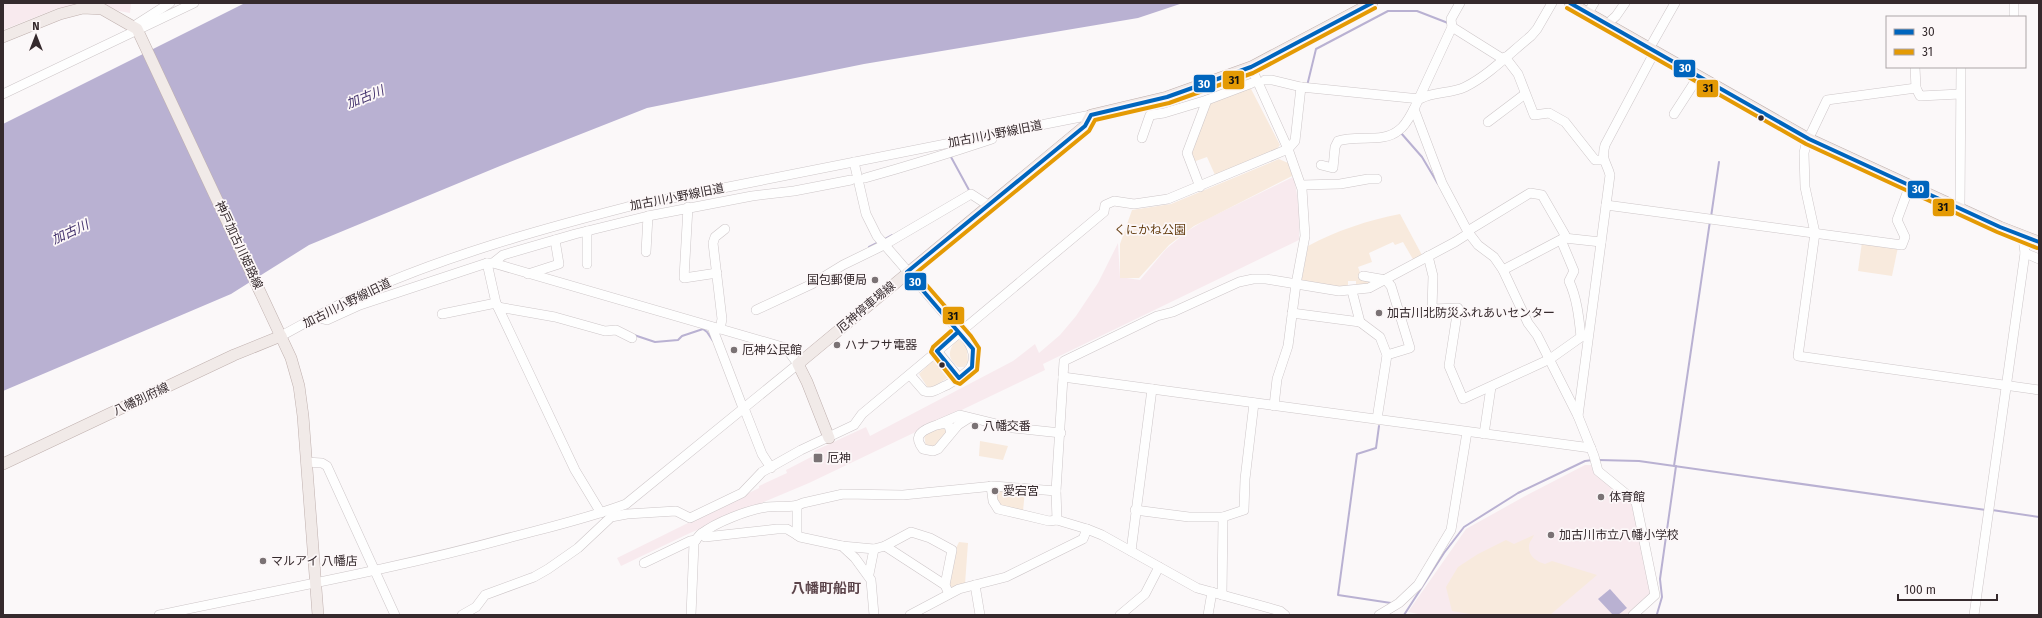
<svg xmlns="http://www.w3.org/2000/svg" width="2042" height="618" font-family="'Fira Sans','Noto Sans JP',sans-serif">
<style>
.built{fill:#f8eaee}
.green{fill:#f8eadd}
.water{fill:#b9b1d2}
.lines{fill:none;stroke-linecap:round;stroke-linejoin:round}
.stream{stroke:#b9b1d2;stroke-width:2}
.minor-casing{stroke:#cdc6c8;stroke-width:10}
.major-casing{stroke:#bfb0ae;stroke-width:12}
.minor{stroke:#fefefe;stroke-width:9}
.major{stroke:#f1eae8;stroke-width:11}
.bus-1-casing{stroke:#fcf7f8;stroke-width:7}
.bus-2-casing{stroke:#fcf7f8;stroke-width:7}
.bus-1{stroke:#0065bd;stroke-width:4}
.bus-2{stroke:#e49a04;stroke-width:4}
.bus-dot{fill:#352a2d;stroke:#fcf7f8;stroke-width:1.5}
.poi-dot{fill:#7a7274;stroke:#fcf7f8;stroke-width:1.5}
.labels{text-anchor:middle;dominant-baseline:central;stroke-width:3.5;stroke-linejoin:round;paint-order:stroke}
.street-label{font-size:12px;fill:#352a2d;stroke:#fcf7f8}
.park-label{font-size:12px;fill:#643e10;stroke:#fcf7f8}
.poi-label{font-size:12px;fill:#352a2d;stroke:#fcf7f8;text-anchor:start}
.water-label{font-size:13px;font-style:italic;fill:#43326d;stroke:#fcf7f8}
.quarter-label{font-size:14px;font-weight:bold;fill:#5b444a;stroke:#fcf7f8}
.line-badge{stroke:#fcf7f8;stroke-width:1.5}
.badge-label{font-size:11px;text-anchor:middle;font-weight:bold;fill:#fff}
.pale-badge-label{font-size:11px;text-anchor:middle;font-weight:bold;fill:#111}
</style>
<rect width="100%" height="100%" fill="#fbf8f9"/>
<g class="built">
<polygon points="3,3 86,3 56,9 3,30"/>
<polygon points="94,3 131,3 130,13 119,11"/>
<polygon points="1293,177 1295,182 1299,209 1299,240 1043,364 1045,370 809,483 690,533 621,566 617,558 759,488 759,486 787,473 786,470 815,455 814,451 866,427 870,436 1013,361 1035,344 1039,353 1060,335 1076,316 1098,283 1118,243 1120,277 1140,280 1166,249 1189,230 1207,219"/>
<polygon points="1585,465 1591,465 1594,472 1633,503 1651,591 1649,597 1626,615 1423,615 1408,612 1466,529 1527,495"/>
</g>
<g class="green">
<polygon points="1250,87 1280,145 1276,150 1215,175 1207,157 1193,162 1190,153 1210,102"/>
<polygon points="1279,159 1288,163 1294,175 1194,226 1169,245 1139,278 1120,278 1120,244 1132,210 1171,204"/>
<path d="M1400,214L1423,257L1414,261L1403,242L1395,245L1393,242L1369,253L1372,262L1358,267L1362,278L1377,282L1356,288V281H1348V288L1301,283L1308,246C1336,231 1368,220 1400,214Z"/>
<polygon points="1862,242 1898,247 1892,276 1858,271"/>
<path d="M956,340H960L967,348L968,362L964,367H958C947,358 948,351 956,340Z"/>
<polygon points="936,360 952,375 933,387 928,388 919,374 931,362"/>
<polygon points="943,425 948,431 938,444 931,448 926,446 924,435"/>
<polygon points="980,441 1008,446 1003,460 979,456"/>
<polygon points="997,489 1025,491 1023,511 1002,508 992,493 997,493"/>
<path d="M1534,535C1533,538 1529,542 1529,546C1528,556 1537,562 1545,564L1552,561L1597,575L1550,615H1475L1452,611L1446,587L1458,567L1478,554L1506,540L1514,544Z"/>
<polygon points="959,542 968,543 965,584 950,588 948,586 956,548"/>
</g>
<g class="water">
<polygon points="245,3 1183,3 1138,18 864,64 647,108 500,166 309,245 231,294 3,391 3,124"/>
<polygon points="1610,589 1627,608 1618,615 1613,615 1598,599"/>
</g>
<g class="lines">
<g class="stream">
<polyline points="1307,86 1316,49 1388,11 1417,11 1448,23"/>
<polyline points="1401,133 1422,157 1438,184"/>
<polyline points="951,157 969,190 969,193"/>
<polyline points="1711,217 1719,162"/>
<polyline points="883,240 892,235"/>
<polyline points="869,247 879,242"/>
<polyline points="634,335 655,342 678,340 682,336 703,329 707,332 713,341"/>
<polyline points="1379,426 1376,448 1357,454 1338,595 1391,603"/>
<polyline points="1598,460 1639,461 1986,510"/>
<polyline points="1674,466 1710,221"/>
<polyline points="1992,510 2039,517"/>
<polyline points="1657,614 1662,597 1660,579 1676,466"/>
<polyline points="1404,615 1444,553 1464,527 1518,493 1585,461 1593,460"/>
</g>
<g class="minor-casing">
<g id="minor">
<polyline points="1460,3 1451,19 1452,27 1414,109 1442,183 1468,232 1478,245 1494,257 1503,270 1528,323 1537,335 1578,416 1594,456 1598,471 1636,502 1655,595 1633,615"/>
<polyline points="2014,3 2014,17"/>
<polyline points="1588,13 1594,3"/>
<polyline points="1606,25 1616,16 1625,3"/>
<polyline points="134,26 170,3"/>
<polyline points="1452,27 1503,59"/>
<polyline points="1649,49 1675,3"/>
<polyline points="1505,57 1518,74 1534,115 1549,113 1565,122 1595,160 1603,160"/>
<polyline points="1915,67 1916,88"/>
<path d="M1265,80H1272L1301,87L1420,99C1433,91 1451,94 1465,87C1489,75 1510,53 1531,36L1537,29L1552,3"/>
<polyline points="3,94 194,3"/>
<polyline points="1960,94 1920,96 1916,88 1827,100 1806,144 1804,153 1805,187 1815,233 1798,356 2039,390"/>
<polyline points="1674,114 1698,77"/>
<polyline points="1488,122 1525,94"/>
<polyline points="1142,138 1150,115 1164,113 1207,100"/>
<path d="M854,162L866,214L877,236L967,340C983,364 967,374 947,385C939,388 933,394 924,391L910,375"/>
<path d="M1321,165L1333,168L1335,147L1338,141C1357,134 1383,144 1399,130C1406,125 1410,116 1414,109"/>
<path d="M865,178C908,166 950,153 992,139"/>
<polyline points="1301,185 1340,184 1368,179 1377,179"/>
<polyline points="1200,187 1187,153 1207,100 1252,83"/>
<polyline points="1606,205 1902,245 1905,237 1897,220 1910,185"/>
<polyline points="688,207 684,278 717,273"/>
<polyline points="1960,207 1961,67"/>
<polyline points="587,231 587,264"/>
<path d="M1561,240L1574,271L1569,281C1577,298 1579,318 1581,337"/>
<polyline points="646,252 648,216"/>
<polyline points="2025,253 2039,259"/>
<polyline points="1428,256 1433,276 1432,309 1458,308 1449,366 1463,399 1550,359 1581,337 1588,334"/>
<polyline points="487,263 496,303 575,470 601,513"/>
<polyline points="1503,270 1564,238 1601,242"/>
<polyline points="528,274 559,264 555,240"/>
<polyline points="1363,276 1386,280 1391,286 1410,348 1387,355"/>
<polyline points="1352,291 1360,322"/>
<polyline points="498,307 555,317 605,331 616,330 632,338"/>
<polyline points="756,310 812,284 843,265 884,245 971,194 988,205"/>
<polyline points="1292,313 1360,322 1380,337 1387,355 1377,419"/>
<polyline points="442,314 496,303"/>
<polyline points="316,317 327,320 360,305 487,263 493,263 503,255 575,234 648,216 752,196 794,191 851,180"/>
<polyline points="712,327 743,408"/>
<polyline points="720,329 722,319 713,243 715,237 725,229"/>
<path d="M281,336C309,321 336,305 365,292C449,255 538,230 627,207L1091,115"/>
<polyline points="937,351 959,378"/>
<polyline points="1063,377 1591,448"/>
<polyline points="1274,406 1277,379 1288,346 1296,284 1305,236 1302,189 1288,149 1295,141 1301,87"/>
<polyline points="744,408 762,454 771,468"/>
<path d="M1578,416L1610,175C1606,161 1601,160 1605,145L1654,53"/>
<polyline points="939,424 960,415 1013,428 1061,433"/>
<path d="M951,433L949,426L946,424C940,423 922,429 919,436C917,440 920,445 923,449L933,451L938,449L958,425L969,418"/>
<polyline points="1484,434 1491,387"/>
<polyline points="306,462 322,463 327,466 395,615"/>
<polyline points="991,486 993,501 998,509 1049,521 1057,520 1087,529"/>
<polyline points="797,506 797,535 800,537 842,546 855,558 871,580 874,615"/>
<polyline points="1135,510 1189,517 1223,517"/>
<polyline points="1057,520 1056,491 1064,361 1157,316 1173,312 1239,282 1253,279 1266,279 1339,291 1369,288 1455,242 1466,235 1471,229 1530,193 1542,195 1565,235 1564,238"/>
<polyline points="702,533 705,537 777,529 787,529 797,535"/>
<polyline points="842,546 874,549 885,546 911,532 930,538 952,550 945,585 949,594"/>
<polyline points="885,546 945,585"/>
<polyline points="1131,551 1152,389"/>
<polyline points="644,563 690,541 696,540"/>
<polyline points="869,574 874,549"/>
<polyline points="975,585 980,615"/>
<polyline points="1222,595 1223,517 1244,510 1245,479 1254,403"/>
<path d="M159,615C277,590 395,569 512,537C550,527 589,518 626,504L798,364L786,348L493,263"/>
<polyline points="462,615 476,607 485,595 534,577 548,569 578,548 611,517 627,514 676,511 690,518 742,493 762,472 801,450 854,425 862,414 1104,212 1105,205 1114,201 1134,204 1168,199 1288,149 1251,67"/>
<path d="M691,615L694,543C696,540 698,536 701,534C716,522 748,510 767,507C779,505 792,509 803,503L843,494L903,495L994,486L1056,491"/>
<polyline points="910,615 959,589 1006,577 1083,539 1087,529 1102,535 1197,588 1280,611 1285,615"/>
<polyline points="1120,615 1145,594 1159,567"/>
<polyline points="1208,615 1212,592"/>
<polyline points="1379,615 1399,603 1418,585 1451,530 1467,432"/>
<polyline points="1974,615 2025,253 2023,238"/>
</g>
</g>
<g class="major-casing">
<g id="major">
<polyline points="1570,3 1809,139 2000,227 2039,242"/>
<polyline points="3,37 60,14 83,8 102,9 137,29 291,358 299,386 303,416 318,615"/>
<polyline points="829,438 807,382 798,364 1085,126 1091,115 1167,97 1251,67 1372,3"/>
<polyline points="3,464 234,355 281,336"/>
</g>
</g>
<use href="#minor" class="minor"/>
<use href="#major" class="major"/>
<g class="bus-1-casing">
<g id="bus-1">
<polyline points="1570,3 1809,139 2000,227 2039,242"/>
<polyline points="958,332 937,351 959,378 972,367 973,349 907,272 1085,126 1091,115 1167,97 1251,67 1372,3"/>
</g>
</g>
<g class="bus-2-casing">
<g id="bus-2">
<polyline points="1567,8 1806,144 1997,232 2037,248"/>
<polyline points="951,331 933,347 931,352 955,382 960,384 977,370 979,348 971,336 916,273 1089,131 1095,120 1169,103 1253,73 1375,8"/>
</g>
</g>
<use href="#bus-1" class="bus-1"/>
<use href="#bus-2" class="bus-2"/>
</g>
<g class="bus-dot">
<circle cx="1761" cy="118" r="3.5"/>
<circle cx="942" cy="365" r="3.5"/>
</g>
<g class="poi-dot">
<circle cx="875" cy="280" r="4"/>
<circle cx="1379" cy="313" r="4"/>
<circle cx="837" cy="345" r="4"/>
<circle cx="734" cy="350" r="4"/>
<circle cx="975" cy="426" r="4"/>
<rect x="813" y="453" width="10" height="10" rx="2"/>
<circle cx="995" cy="491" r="4"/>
<circle cx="1601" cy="497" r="4"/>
<circle cx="1551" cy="535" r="4"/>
<circle cx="263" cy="561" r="4"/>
</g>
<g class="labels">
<g class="street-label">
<text transform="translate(995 134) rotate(-11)">加古川小野線旧道</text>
<text transform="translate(677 197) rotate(-11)">加古川小野線旧道</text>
<text transform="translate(239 245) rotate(65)">神戸加古川姫路線</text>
<text transform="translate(347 303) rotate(-26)">加古川小野線旧道</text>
<text transform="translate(866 307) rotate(-40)">厄神停車場線</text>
<text transform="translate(141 399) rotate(-25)">八幡別府線</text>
</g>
<g class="park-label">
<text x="1150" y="230">くにかね公園</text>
</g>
<g class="poi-label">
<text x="867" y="280" text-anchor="end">国包郵便局</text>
<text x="1387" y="313">加古川北防災ふれあいセンター</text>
<text x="845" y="345">ハナフサ電器</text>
<text x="742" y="350">厄神公民館</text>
<text x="983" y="426">八幡交番</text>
<text x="827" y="458">厄神</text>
<text x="1003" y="491">愛宕宮</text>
<text x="1609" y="497">体育館</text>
<text x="1559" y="535">加古川市立八幡小学校</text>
<text x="271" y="561">マルアイ 八幡店</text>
</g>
<g class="water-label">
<text transform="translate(365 97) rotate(-22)">加古川</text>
<text transform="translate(70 232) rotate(-25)">加古川</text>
</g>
<g class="quarter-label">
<text x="826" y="588">八幡町船町</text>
</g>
</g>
<g class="line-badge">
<rect x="1673" y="59" width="23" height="19" rx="4" fill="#0065bd"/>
<rect x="1222" y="70" width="23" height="20" rx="4" fill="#e49a04"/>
<rect x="1193" y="74" width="23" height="19" rx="4" fill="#0065bd"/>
<rect x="1696" y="79" width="23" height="19" rx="4" fill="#e49a04"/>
<rect x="1907" y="180" width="23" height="19" rx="4" fill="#0065bd"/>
<rect x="1932" y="198" width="23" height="19" rx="4" fill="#e49a04"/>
<rect x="904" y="272" width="23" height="19" rx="4" fill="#0065bd"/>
<rect x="942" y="306" width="23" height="19" rx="4" fill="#e49a04"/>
</g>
<g class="badge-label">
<text x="1685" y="72">30</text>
<text x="1204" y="88">30</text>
<text x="1918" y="193">30</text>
<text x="915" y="286">30</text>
</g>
<g class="pale-badge-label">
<text x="1234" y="84">31</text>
<text x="1708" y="92">31</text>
<text x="1943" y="211">31</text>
<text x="953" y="320">31</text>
</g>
<rect width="2042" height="618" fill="none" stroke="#352a2d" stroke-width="8"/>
<rect x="1886" y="16" width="140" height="52" fill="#fcf7f8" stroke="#aca5a7"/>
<rect x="1894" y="29" width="20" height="6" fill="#0065bd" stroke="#aca5a7"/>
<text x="1922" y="36" font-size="12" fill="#352a2d">30</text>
<rect x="1894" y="49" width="20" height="6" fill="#e49a04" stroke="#aca5a7"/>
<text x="1922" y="56" font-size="12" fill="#352a2d">31</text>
<g transform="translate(36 36)" stroke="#fcf7f8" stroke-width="3" paint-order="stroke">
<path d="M0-3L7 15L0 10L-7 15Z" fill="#352a2d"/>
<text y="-6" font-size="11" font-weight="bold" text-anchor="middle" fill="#352a2d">N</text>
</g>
<path d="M1898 594v6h99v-6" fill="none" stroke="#352a2d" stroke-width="2"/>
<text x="1904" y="594" font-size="12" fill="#352a2d" stroke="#fcf7f8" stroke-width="3" paint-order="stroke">100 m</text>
</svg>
